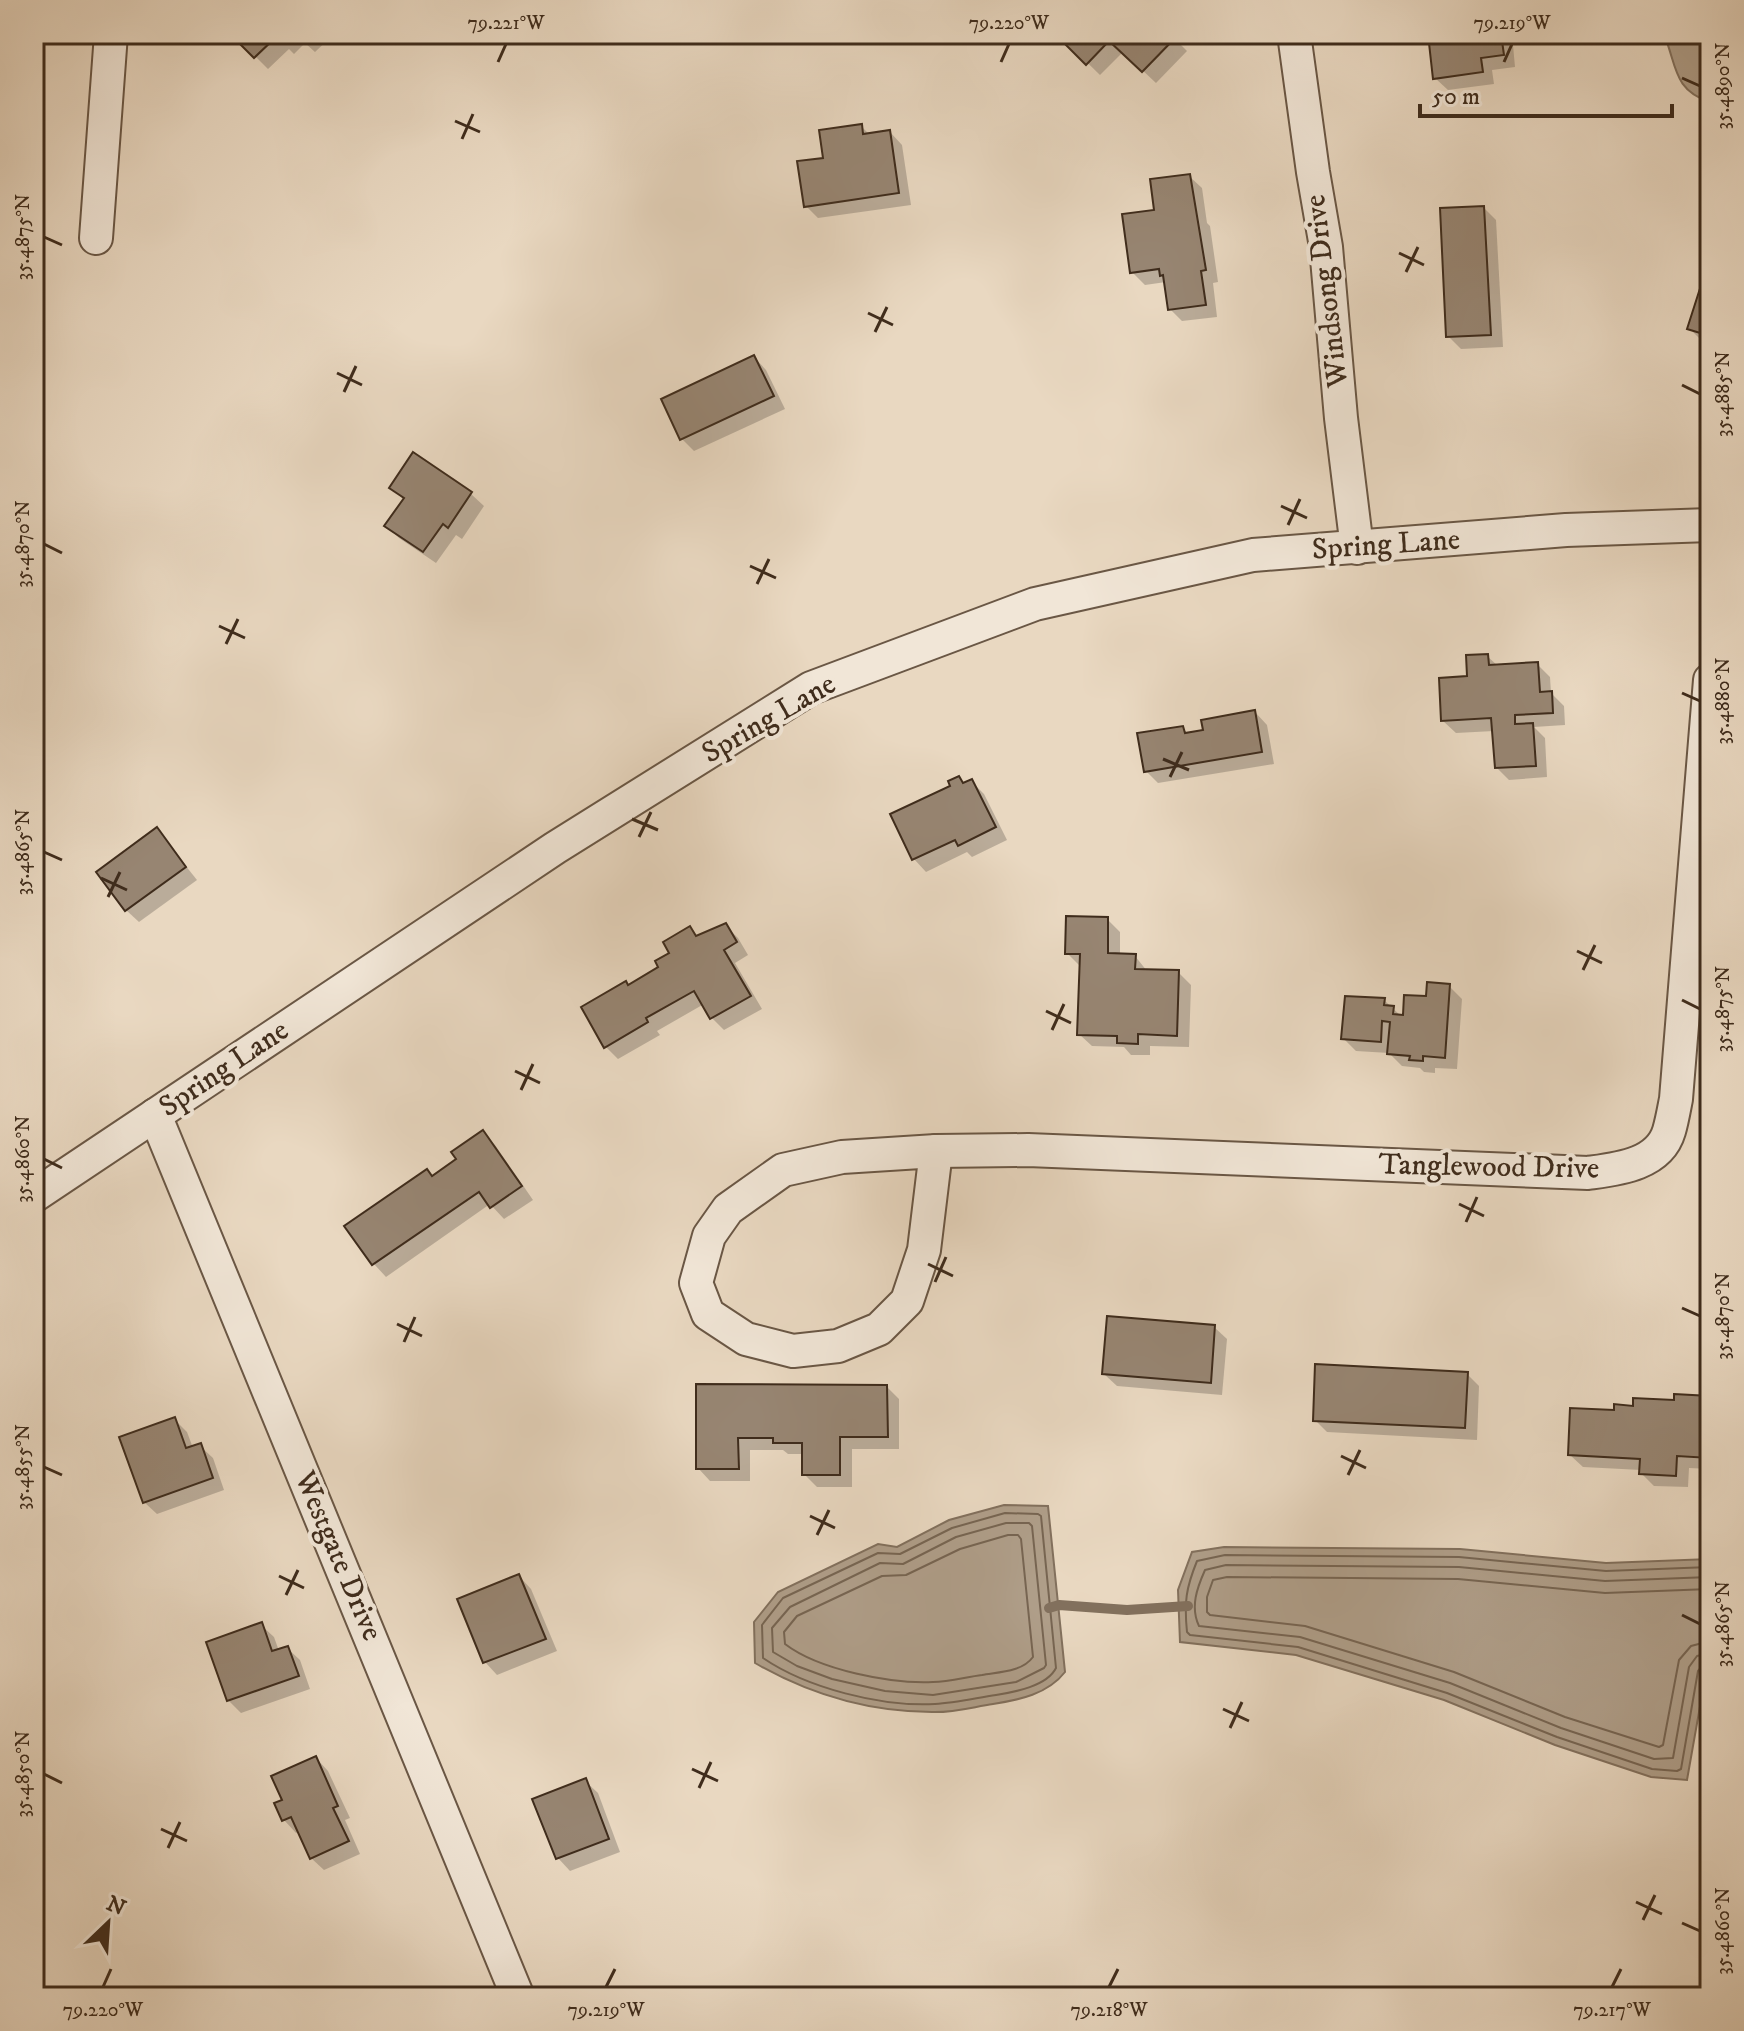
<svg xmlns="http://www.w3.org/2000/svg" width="1744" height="2031" font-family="'IM FELL DW Pica',serif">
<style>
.water{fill:#af9e89;stroke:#82705d;stroke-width:2}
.shadow{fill:#0003}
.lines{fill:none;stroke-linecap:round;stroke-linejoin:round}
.shore{stroke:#776552;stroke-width:2}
.stream{stroke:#82705d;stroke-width:10}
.building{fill:#978572;stroke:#3f2c1c;stroke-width:2}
.minor-casing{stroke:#6a5745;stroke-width:36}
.minor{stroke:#f1e6d7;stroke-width:32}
.ticks{fill:none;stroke:#3f2c1c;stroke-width:3}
.labels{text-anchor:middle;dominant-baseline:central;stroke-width:8;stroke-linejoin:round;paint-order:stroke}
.street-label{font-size:30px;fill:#3f2c1c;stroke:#f1e6d7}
.neatline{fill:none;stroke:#3f2c1c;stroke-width:3}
.ticks-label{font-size:20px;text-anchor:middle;fill:#3f2c1c}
</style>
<rect width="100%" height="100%" fill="#e9d8c1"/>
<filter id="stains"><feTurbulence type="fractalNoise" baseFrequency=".0025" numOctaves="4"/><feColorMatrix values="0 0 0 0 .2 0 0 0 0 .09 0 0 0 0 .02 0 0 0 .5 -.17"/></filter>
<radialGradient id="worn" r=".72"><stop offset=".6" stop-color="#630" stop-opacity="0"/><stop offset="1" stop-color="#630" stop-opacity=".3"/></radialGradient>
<g class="water">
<path d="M1664,34H1710V102C1673,90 1677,66 1664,34Z"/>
<path d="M1004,1505L1048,1506L1065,1672C1048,1694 1019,1700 993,1704C973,1707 952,1713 932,1712C869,1712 809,1694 755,1663L754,1622L778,1592L878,1544L897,1547L949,1520Z"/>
<polygon points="1224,1547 1460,1549 1606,1563 1710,1559 1710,1650 1687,1780 1651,1777 1555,1745 1444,1700 1296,1655 1180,1642 1178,1590 1192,1552"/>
</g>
<g class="shadow">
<polygon points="233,34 330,34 332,36 315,52 305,43 294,54 289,49 268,69"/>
<polygon points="1058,34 1170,34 1187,51 1156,83 1123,52 1100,75"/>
<polygon points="1430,34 1512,34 1515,67 1492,70 1494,84 1448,90 1435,78"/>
<polygon points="861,126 870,135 890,132 902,145 911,205 818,218 806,206 825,159"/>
<polygon points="1189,176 1202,188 1207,223 1210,226 1218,282 1213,283 1217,317 1182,321 1170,309 1166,282 1145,285 1132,272 1157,212"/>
<polygon points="1484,208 1496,220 1503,347 1461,349 1448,336"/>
<polygon points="1710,280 1710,344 1702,341 1690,329"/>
<polygon points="754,357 766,370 785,409 694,451 681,438"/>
<polygon points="414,455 471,494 484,506 462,539 456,535 436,563 399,538 387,526 404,500 392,488"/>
<polygon points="1487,656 1498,666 1537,664 1550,677 1551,693 1564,706 1565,725 1534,727 1545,738 1547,777 1509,780 1496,767 1494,731 1456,733 1443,721 1469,678"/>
<polygon points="1255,712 1267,725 1274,764 1158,783 1146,771 1182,728 1189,735 1205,732"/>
<polygon points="959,778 965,784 971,781 984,794 1007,840 972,857 967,852 926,872 914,859"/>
<polygon points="157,830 197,880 139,922 126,910"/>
<polygon points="1107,919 1120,932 1120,956 1135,956 1147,971 1178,972 1191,985 1189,1047 1150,1046 1150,1055 1131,1055 1124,1047 1092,1046 1079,1034 1080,966 1067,953"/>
<polygon points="725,925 738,938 748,955 735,963 762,1009 724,1030 712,1018 704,1004 657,1031 660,1035 618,1059 606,1047 628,987 661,968 690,929 699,937"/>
<polygon points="1449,986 1462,999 1457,1069 1435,1068 1435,1073 1424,1072 1420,1068 1402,1066 1389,1053 1356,1051 1343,1038 1384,1000 1402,1017"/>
<polygon points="482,1133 495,1145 533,1200 504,1219 490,1204 386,1277 374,1264 347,1226 433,1178 459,1160"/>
<polygon points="1214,1327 1227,1339 1222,1395 1117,1386 1104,1374"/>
<polygon points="1467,1374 1479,1386 1477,1440 1327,1432 1315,1420"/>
<polygon points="698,1386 887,1387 899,1399 899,1449 852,1449 852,1487 817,1487 804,1474 804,1454 788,1454 783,1450 750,1450 750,1481 710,1481 698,1468"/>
<polygon points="1710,1398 1710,1469 1689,1468 1688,1487 1654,1486 1641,1473 1641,1470 1583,1467 1570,1455 1616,1412"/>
<polygon points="174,1419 187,1432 193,1448 200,1446 213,1458 224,1490 157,1514 144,1502"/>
<polygon points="519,1576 531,1589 557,1651 497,1675 485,1662"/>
<polygon points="261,1625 274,1637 279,1651 287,1648 300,1660 310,1689 241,1713 228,1700"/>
<polygon points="316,1758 328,1771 350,1818 345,1820 360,1854 324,1870 311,1858 300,1831 296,1833 284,1820"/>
<polygon points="34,1760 37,1849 34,1849"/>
<polygon points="585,1781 598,1793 620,1852 570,1871 558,1858"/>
</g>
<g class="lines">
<g class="shore">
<path d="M1005,1513L1038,1514L1041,1516L1056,1668C1047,1686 1015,1692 996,1695C976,1698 955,1703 935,1704C881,1707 807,1688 763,1658L762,1625L783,1598L878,1553L900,1554L952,1528Z"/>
<polygon points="1006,1523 1029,1523 1032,1526 1046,1665 1044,1668 1016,1682 933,1695 885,1691 832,1679 797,1666 773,1652 772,1628 790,1607 880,1563 903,1564 956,1537"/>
<path d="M1008,1535H1018L1021,1539L1033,1657C1022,1672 999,1672 982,1675C966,1677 949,1682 933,1682C891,1684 819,1670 785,1644L784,1632L797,1616L882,1576L906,1575L960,1549Z"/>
<path d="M1710,1567L1606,1571L1459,1557L1225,1555L1197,1561C1186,1588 1184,1602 1187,1632L1190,1635L1298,1647L1447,1693L1557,1737L1652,1769L1677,1771L1681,1769L1698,1671L1703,1665L1710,1663"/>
<path d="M1710,1577L1605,1581L1459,1567L1226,1565L1205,1570C1197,1588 1190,1607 1199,1626L1300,1637L1450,1683L1561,1728L1654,1759L1673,1758L1689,1667L1697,1656L1710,1653"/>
<polyline points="1710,1589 1605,1593 1458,1579 1227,1577 1213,1580 1207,1597 1207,1612 1210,1615 1305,1626 1454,1672 1565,1717 1659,1747 1663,1745 1679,1660 1691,1646 1710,1641"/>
</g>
<polyline class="stream" points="1049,1608 1059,1605 1127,1610 1188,1606"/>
</g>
<g class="building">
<polygon points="230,34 289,34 280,43 275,38 254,58"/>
<polygon points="1055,34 1172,34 1176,37 1142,72 1109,41 1086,65"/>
<polygon points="1428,34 1501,34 1504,55 1481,58 1483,72 1433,79"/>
<polygon points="862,124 863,134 890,130 899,193 804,207 797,161 823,158 819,130"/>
<polygon points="1190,174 1206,270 1201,271 1206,305 1168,310 1163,275 1160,276 1159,269 1130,273 1122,214 1154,210 1150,179"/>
<polygon points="1484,206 1491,335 1446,337 1440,208"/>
<polygon points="1704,276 1710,278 1710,336 1687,329"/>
<polygon points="754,355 774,396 680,440 661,399"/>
<polygon points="413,452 472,492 448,528 443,524 423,552 384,526 404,498 389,488"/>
<polygon points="1488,654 1489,665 1538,662 1540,692 1552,691 1553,713 1515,715 1515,724 1533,723 1536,766 1495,768 1491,718 1441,721 1439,678 1467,676 1466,655"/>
<polygon points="1255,710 1262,752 1144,772 1137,733 1183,726 1185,733 1203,730 1201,720"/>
<polygon points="959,776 963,783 972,779 996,827 958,846 955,840 912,860 890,814 950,786 948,781"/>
<polygon points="157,827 186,867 125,911 96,872"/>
<polygon points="1066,916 1108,917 1108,953 1136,954 1135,969 1179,970 1177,1036 1138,1034 1138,1044 1117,1043 1117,1036 1077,1035 1080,954 1065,954"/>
<polygon points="726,923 737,942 724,950 751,996 710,1019 694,991 646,1018 648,1022 604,1048 581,1007 626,981 628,985 658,967 655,961 669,953 663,942 690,926 696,936"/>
<polygon points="1427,982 1450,984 1445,1058 1423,1056 1423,1061 1409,1060 1410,1056 1387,1054 1390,1022 1382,1021 1381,1042 1341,1039 1345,996 1385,998 1384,1005 1394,1006 1393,1014 1403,1015 1404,995 1426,996"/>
<polygon points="483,1130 522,1186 490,1208 479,1192 372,1265 344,1226 427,1169 432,1176 456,1159 451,1152"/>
<polygon points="1107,1316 1215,1325 1211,1383 1102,1374"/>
<polygon points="1315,1364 1468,1372 1465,1428 1313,1421"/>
<polygon points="696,1384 887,1385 888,1437 840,1437 840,1475 802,1475 802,1443 773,1443 773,1438 738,1438 739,1469 696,1469"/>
<polygon points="1674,1394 1710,1396 1710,1458 1677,1456 1676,1476 1639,1474 1640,1459 1568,1455 1570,1408 1614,1410 1614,1404 1633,1406 1633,1398 1674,1400"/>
<polygon points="175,1417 186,1448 201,1443 213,1478 143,1503 119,1437"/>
<polygon points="519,1574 546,1639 483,1663 457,1599"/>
<polygon points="262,1622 272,1651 288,1646 299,1676 227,1701 206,1642"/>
<polygon points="316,1756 338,1806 333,1808 349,1841 310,1859 291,1817 282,1821 274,1803 282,1800 271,1776"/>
<polygon points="586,1778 609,1839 556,1859 532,1799"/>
</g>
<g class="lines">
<g class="minor-casing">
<g id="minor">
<polyline points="1294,34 1313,172 1326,247 1341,418 1357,548"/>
<polyline points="96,238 111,34"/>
<polyline points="155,1115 518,1997"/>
<path d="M936,1151L1028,1150L1588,1173C1617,1169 1659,1165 1669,1131C1672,1121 1674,1109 1676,1099L1710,680"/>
<polygon points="936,1151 924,1250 907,1301 879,1329 838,1346 793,1351 746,1339 708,1314 696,1283 709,1236 728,1209 783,1170 842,1157"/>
<polyline points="34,1196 555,848 811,688 1035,604 1253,555 1566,530 1710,525"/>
</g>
</g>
<use href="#minor" class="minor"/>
</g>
<path class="ticks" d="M498,62L506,44M1001,62L1009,44M1504,62L1512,44M1682,78L1700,86M455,121L480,132M462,139L473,114M44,237L62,245M1399,253L1424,265M1406,272L1418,247M868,313L893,325M875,332L887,307M337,373L362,385M1682,385L1700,394M344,392L356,366M1281,506L1307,518M1288,525L1300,499M44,544L62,553M750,566L776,578M757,584L769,559M219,626L245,638M226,644L238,619M1682,693L1700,701M1163,759L1189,770M1170,777L1182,752M632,819L658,830M639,837L651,812M44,852L62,860M101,878L127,890M108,897L120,872M1577,951L1602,963M1583,970L1595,945M1682,1000L1700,1009M1046,1011L1071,1023M1052,1030L1064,1004M515,1071L540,1083M521,1090L533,1064M44,1159L62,1168M1459,1204L1484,1216M1466,1222L1477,1197M928,1264L953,1276M935,1282L946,1257M1682,1308L1700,1316M397,1324L422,1336M404,1342L415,1317M1341,1456L1366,1468M44,1467L62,1475M1348,1475L1360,1450M810,1516L835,1528M817,1535L829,1510M279,1576L304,1588M286,1595L298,1570M1682,1615L1700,1624M1223,1709L1249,1721M1230,1728L1242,1702M692,1769L718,1781M44,1774L62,1783M699,1788L711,1762M161,1829L187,1841M168,1848L180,1822M1636,1902L1662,1914M1643,1920L1655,1895M1682,1923L1700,1931M103,1987L111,1969M606,1987L615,1969M1109,1987L1118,1969M1612,1987L1621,1969"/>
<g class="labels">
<g class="street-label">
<text transform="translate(1327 291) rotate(-97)">Windsong Drive</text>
<text transform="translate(1386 545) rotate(-4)">Spring Lane</text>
<text transform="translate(769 719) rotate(-30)">Spring Lane</text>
<text transform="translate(224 1069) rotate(-34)">Spring Lane</text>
<text transform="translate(1489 1167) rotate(1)">Tanglewood Drive</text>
<text transform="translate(338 1556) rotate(67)">Westgate Drive</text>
</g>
</g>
<rect width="1744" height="2031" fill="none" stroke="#e9d8c1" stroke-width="88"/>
<g transform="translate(108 1923) rotate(25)" stroke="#f1e6d7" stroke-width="6" paint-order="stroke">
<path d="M0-6L14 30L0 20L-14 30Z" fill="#3f2c1c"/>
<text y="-12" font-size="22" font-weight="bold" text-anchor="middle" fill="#3f2c1c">N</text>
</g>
<path d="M1420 104v12h252v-12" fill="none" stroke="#3f2c1c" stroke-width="4"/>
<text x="1432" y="104" font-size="24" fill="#3f2c1c" stroke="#f1e6d7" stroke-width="6" paint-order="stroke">50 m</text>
<rect x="44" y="44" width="1656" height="1943" class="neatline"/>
<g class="ticks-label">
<text x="506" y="29">79.221°W</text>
<text x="1009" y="29">79.220°W</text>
<text x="1512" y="29">79.219°W</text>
<text transform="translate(1722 86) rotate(-90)" y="7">35.4890°N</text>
<text transform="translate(22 237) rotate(-90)" y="7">35.4875°N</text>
<text transform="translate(1722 394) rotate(-90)" y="7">35.4885°N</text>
<text transform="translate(22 544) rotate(-90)" y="7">35.4870°N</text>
<text transform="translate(1722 701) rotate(-90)" y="7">35.4880°N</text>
<text transform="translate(22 852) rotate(-90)" y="7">35.4865°N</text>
<text transform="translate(1722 1009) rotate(-90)" y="7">35.4875°N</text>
<text transform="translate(22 1159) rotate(-90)" y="7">35.4860°N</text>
<text transform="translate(1722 1316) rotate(-90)" y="7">35.4870°N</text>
<text transform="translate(22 1467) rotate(-90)" y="7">35.4855°N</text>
<text transform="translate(1722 1624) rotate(-90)" y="7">35.4865°N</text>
<text transform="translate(22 1774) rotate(-90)" y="7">35.4850°N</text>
<text transform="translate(1722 1931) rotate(-90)" y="7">35.4860°N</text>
<text x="103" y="2016">79.220°W</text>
<text x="606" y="2016">79.219°W</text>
<text x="1109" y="2016">79.218°W</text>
<text x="1612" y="2016">79.217°W</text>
</g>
<rect width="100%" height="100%" filter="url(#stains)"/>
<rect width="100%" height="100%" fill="url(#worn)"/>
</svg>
